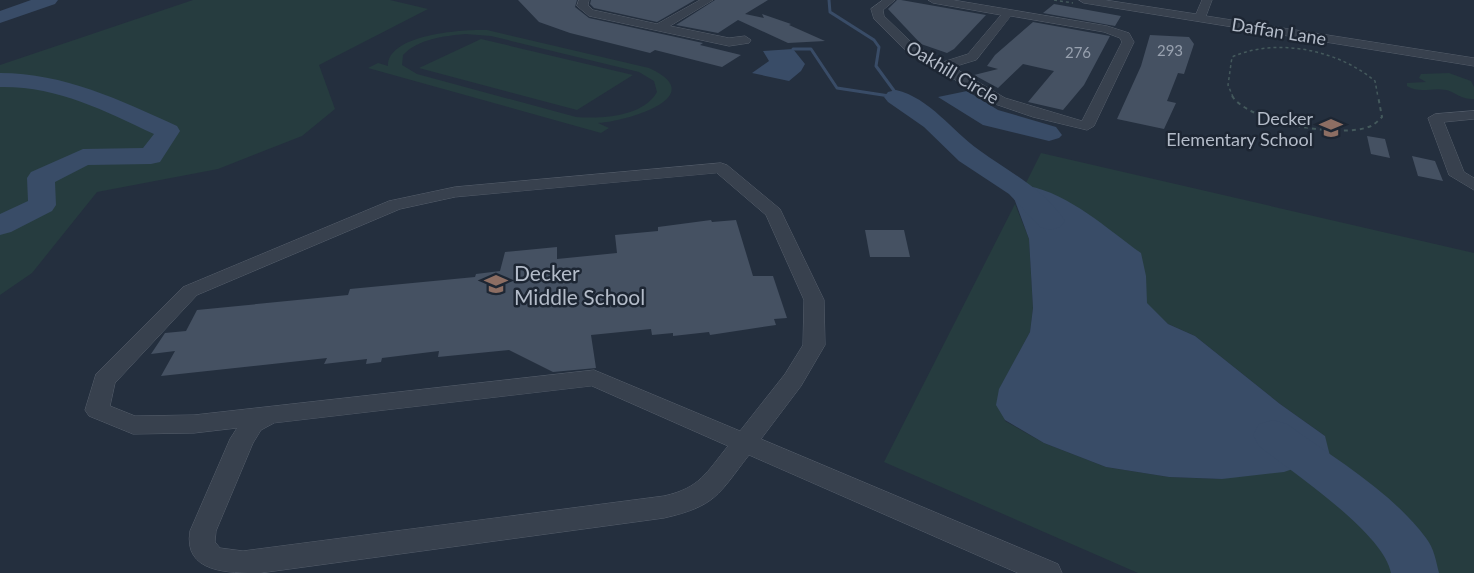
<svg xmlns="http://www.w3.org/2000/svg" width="1474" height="573" font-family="Lato,sans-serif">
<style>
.green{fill:#263c3f;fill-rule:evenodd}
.water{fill:#394c67}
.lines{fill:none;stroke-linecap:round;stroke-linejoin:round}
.stream-far1{stroke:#394c67;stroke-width:3}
.stream{stroke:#394c67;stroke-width:4.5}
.river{fill:#394c67;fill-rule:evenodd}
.building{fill:#455162}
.minor-casing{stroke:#565f6c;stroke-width:1}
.path-far1{stroke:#44595c;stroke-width:1.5;stroke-dasharray:3 3;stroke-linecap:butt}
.path{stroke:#44595c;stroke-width:2;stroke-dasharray:4 4;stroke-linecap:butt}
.minor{fill:#38414e;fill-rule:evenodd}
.labels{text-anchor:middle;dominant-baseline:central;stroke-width:5;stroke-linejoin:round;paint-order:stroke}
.far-number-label{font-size:15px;fill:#98a1af}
.far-street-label{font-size:18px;fill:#b4bcc9;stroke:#1d2633}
.far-poi-label{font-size:18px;fill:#b4bcc9;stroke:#1d2633;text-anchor:end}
.poi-label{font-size:21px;fill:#b4bcc9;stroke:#1d2633;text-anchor:start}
</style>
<rect width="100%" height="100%" fill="#242f3e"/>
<g class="green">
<polygon points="193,0 390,0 428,9 319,65 335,109 302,136 218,169 97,192 32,273 0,295 0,65"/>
<path d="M487,30L649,68C713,97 624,122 598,123L609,128L601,133L368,68L378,63L388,66C387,34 464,29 487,30ZM465,34L491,36L639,72L654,81L657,92C643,117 601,119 576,117L417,74L402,65L403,55C418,39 444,36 465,34Z"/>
<polygon points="481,39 633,75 577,110 419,68"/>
<path d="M1449,73L1471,81L1474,87V99C1459,99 1458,93 1446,90C1432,87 1420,94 1407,86V83L1426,82L1419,78L1421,74Z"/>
<polygon points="1041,153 1474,253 1474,573 1138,573 884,462 1015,204 1029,239 1033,308 1030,332 999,390 1005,421 1044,443 1106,467 1169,477 1222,479 1325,436 1280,404 1195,336 1168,324 1146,303 1146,276 1028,186 1024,187"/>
</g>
<g class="water">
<polygon points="793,49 805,64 801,71 789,81 752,73 769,61 763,51"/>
<polygon points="967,91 998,110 1056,127 1062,135 1059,138 1049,141 983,125 938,97"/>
<path d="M1028,186C1070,194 1107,229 1141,253L1146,276L1147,303L1168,324L1195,336L1280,404L1325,436L1330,456L1284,472L1222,479L1169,477L1106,467L1044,443L1005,420L996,405L999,389L1030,332L1033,308L1029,239L1011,190Z"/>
</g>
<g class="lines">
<polyline class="stream-far1" points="793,49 811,49 837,88 896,97 895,92 876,66 879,47 874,40 830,12 829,0"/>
<polyline class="stream" points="887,96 896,96"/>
<g class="river">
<polygon points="31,0 58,0 55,4 0,23 0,11"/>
<path d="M0,73C64,73 120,100 177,126L180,131L160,162L151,164L88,165L55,182L56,205L52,211L11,232L0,235V214L28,201L27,178L31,172L83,149L143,148L154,134C103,110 57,86 0,87Z"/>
<path d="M896,90C930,98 952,131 979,150C1010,173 1042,187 1065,221L1060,227L1050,230L1040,227L1009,194L959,161L924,127L888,102L884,97L888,92Z"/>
<path d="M1273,420L1287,424C1335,459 1391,491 1426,538C1434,548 1436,561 1439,573H1391C1384,533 1292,472 1259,446L1253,435L1259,424Z"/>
</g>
</g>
<g class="building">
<polygon points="518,0 577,0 575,7 589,18 703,43 700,45 741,55 722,67 655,50 650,53 570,33 539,22"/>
<polygon points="591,0 695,0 657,22 594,8 590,4"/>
<polygon points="715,0 768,0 745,14 764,18 762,14 791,24 789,25 825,41 788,43 738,20 718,33 676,25"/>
<polygon points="897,0 901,0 986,15 954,49 947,53 921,44 888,9"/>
<polygon points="1054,4 1088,10 1121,16 1115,26 1043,13"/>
<polygon points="1033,22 1110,36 1084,85 1063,110 1028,102 1054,71 1023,64 998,88 974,75 998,69 987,66 995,55"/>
<polygon points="1150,35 1189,37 1194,44 1184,74 1178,73 1167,101 1176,103 1164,129 1117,119 1141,66"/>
<polygon points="1367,136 1385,139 1390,158 1371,154"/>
<polygon points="1412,156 1435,161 1443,181 1418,176"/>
<polygon points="711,220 712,222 736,220 753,276 773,276 787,318 774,319 776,325 710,335 709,332 673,336 673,333 652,335 651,329 591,335 596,368 553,372 509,350 438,357 439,351 382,358 381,362 366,364 367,359 324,364 327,358 161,376 175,351 151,354 165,333 186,331 197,310 348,295 350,289 475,277 476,274 500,271 505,252 557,247 557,259 617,253 615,235 658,231 658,227"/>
<polygon points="865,230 904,230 910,257 870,257"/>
</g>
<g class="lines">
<g class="minor-casing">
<g id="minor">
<polygon points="579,0 589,0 588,5 593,10 657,24 700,0 713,0 670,26 729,38 745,36 751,40 749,43 729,46 589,16 577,6"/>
<path d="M883,0H895L883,10L884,16L912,43L943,62L968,54L1001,15L933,3L928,0H953L1107,26L1129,33L1134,42L1094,126L1087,130L1033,117L995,104L904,49L874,19L871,9ZM1011,16L1104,32L1120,38L1122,42L1082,121L1005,98L953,67L976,60Z"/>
<polygon points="1079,0 1105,0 1196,14 1202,0 1212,0 1206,16 1474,58 1474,66 1084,3"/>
<polygon points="1474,111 1474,119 1444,122 1464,172 1474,178 1474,190 1449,175 1428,118 1435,114"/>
<path d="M721,163L727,165L780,209L824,300L825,345L801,386L761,439L1058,564L1062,573H1018L749,455C718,495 716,506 664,518L260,573C228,573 183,573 190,531L230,439L237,428L194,433L133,434L89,416L85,410L96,374L183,287L389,201L455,187ZM717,173L766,215L804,300L803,345L785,374L740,431L594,370L194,415L135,416L110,406L115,383L197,295L400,209L455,197ZM592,386L728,446C706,473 700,488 664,496L243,551L220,548L215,542L216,531L253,443L261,430L274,423Z"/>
</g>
</g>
<g class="path-far1">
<polyline points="1054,0 1073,3"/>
<path d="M1233,97L1228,85L1232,57C1277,37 1338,50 1375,81L1378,97"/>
</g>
<path class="path" d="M1232,96C1250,123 1342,139 1371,126C1375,124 1379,120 1382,117L1378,96"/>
<use href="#minor" class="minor"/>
</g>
<defs>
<g id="school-bare" transform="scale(1.8)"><path d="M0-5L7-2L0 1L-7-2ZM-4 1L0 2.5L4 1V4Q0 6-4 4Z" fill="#8d6e63" stroke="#1d2633" stroke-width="2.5" paint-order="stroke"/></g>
</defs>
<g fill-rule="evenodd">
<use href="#school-bare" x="1331" y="128"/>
<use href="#school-bare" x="496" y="284"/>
</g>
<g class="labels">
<g class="far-number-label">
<text x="1170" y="50">293</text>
<text x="1078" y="52">276</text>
</g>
<g class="far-street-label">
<text transform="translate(1279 31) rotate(9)">Daffan Lane</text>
<text transform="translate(953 72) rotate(31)">Oakhill Circle</text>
</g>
<g class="far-poi-label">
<text x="1313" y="118">Decker<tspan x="1313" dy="21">Elementary School</tspan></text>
</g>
<g class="poi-label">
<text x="514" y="272">Decker<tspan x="514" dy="24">Middle School</tspan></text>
</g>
</g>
</svg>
